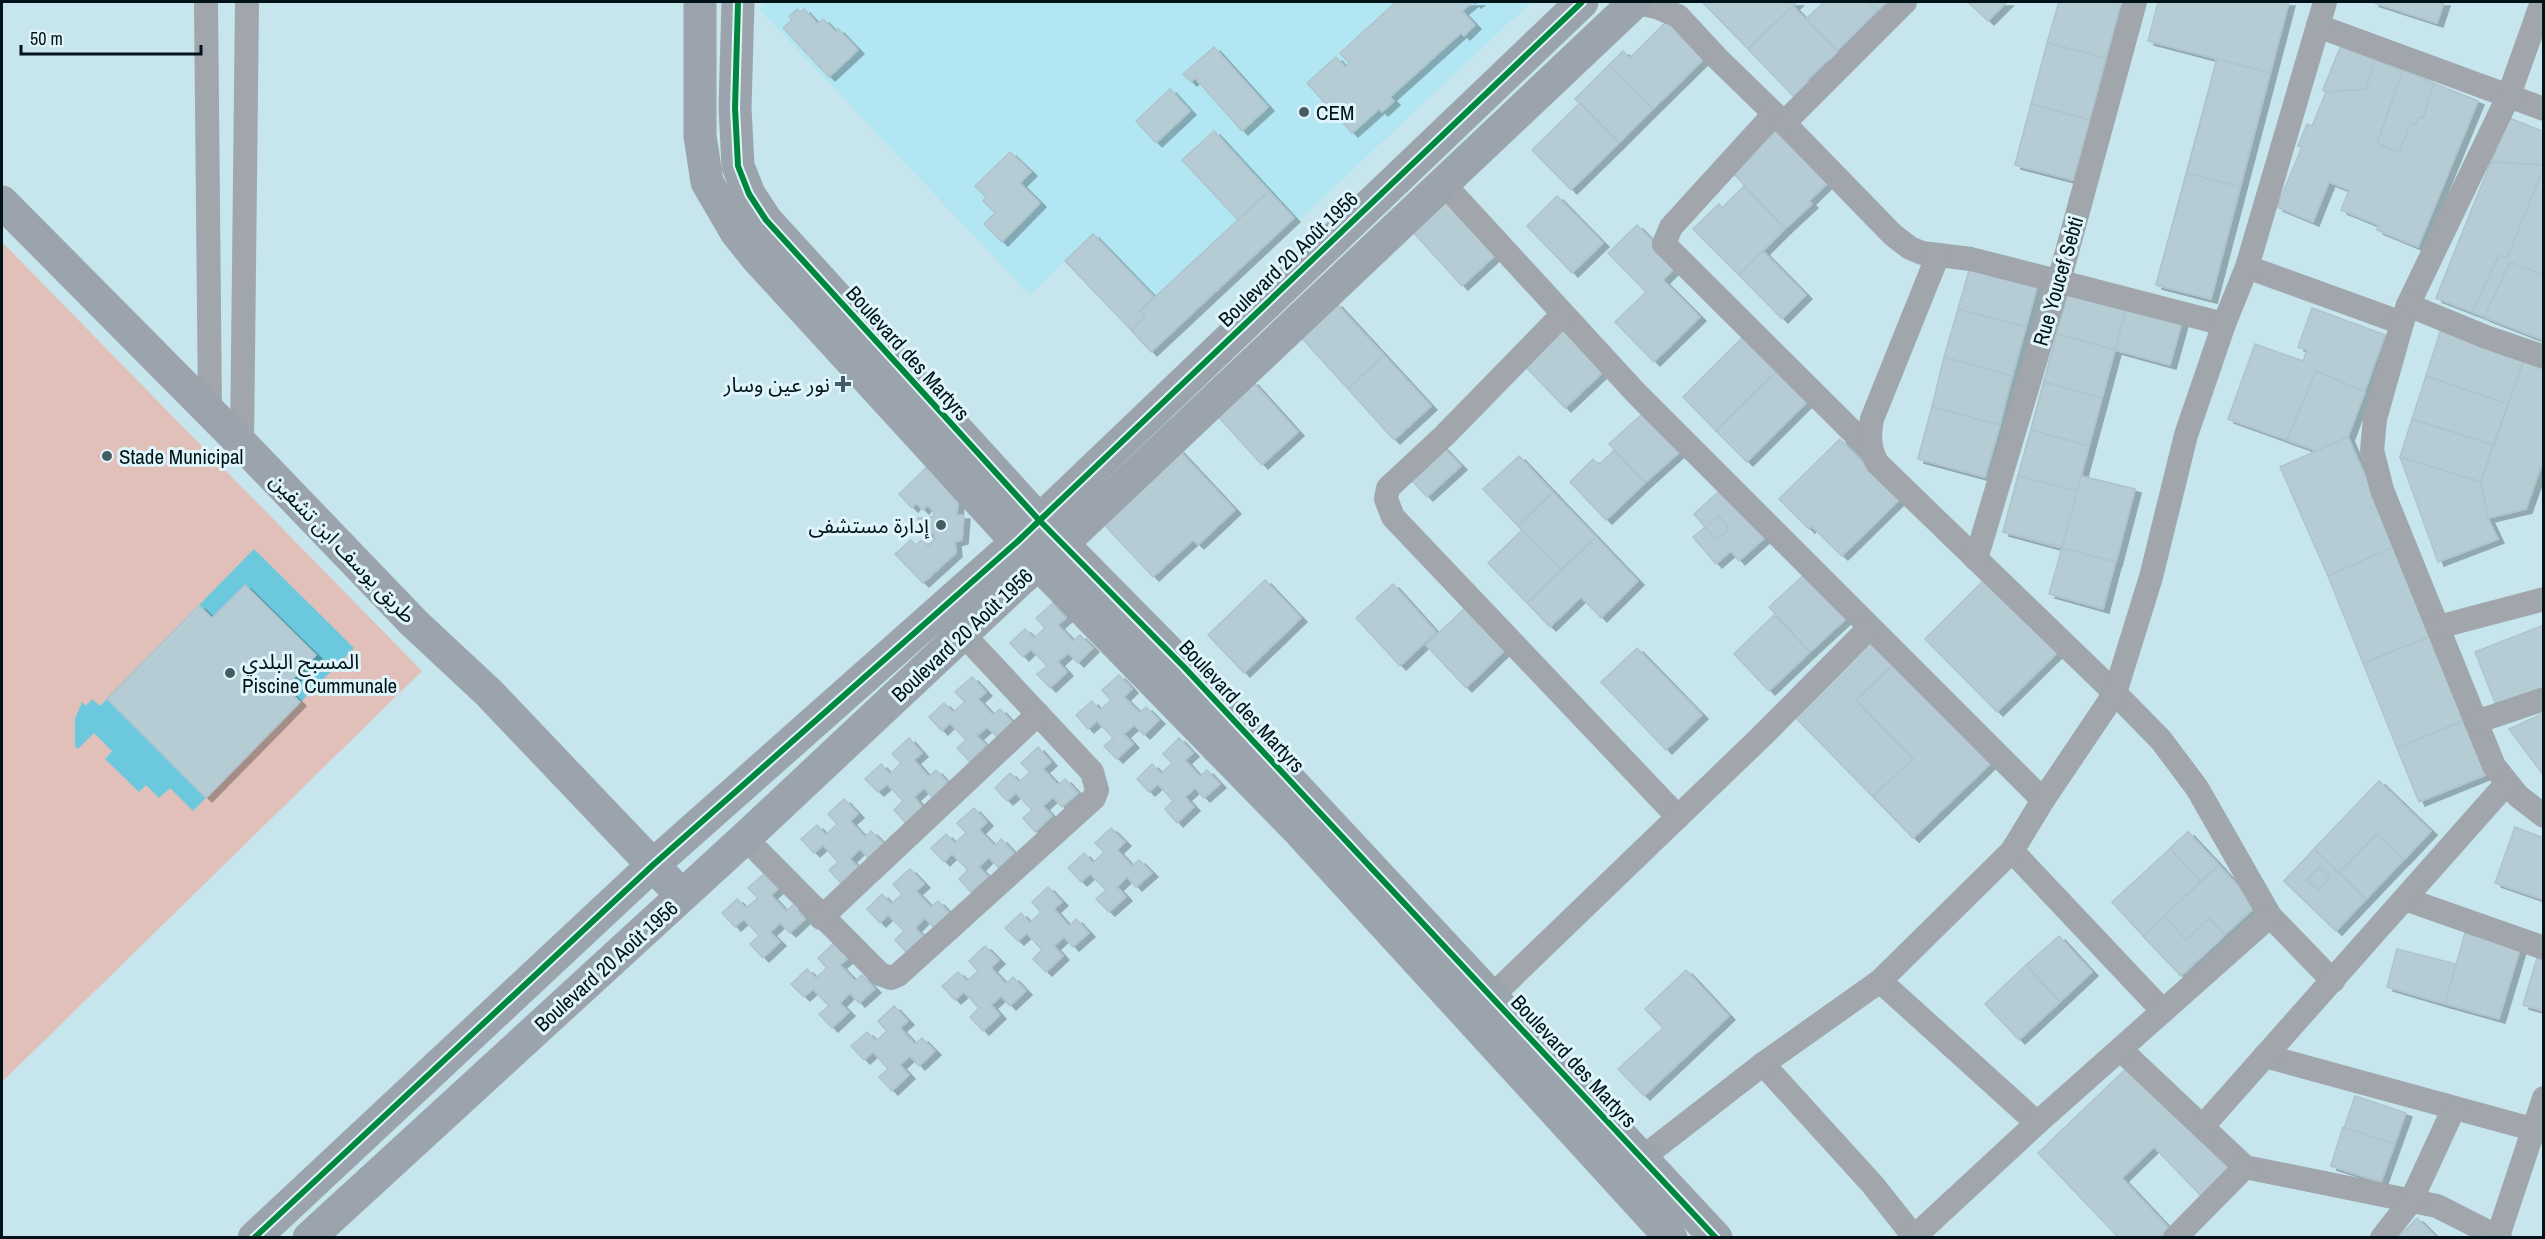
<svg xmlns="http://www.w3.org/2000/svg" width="2545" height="1239" font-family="'Archivo Narrow','Noto Sans Arabic',sans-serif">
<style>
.built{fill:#b3e6f3}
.green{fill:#e0c0b8}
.water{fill:#6cc8dd}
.building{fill:#b5ccd5;stroke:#aec4cd;stroke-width:1.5;filter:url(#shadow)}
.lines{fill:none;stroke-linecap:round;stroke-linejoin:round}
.street{stroke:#a0a6ac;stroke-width:24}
.secondary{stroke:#9ba4ac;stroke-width:33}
.cycleway-casing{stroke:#e0f5fb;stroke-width:10}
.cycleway{stroke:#00873e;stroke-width:6}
.poi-dot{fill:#455c63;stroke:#e0f5fb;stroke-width:2}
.labels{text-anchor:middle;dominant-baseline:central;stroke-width:6;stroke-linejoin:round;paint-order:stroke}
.poi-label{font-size:21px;fill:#001318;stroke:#e0f5fb;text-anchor:start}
.street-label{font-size:21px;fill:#001318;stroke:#e0f5fb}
</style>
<defs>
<filter id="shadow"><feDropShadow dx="6" dy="4" stdDeviation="0" flood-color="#0004"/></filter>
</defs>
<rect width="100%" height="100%" fill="#c6e5ed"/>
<polygon class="built" points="766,2 1531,2 1298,221 1294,218 1151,352 1065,261 1030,295 759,9"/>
<polygon class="green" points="2,242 422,671 2,1082"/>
<polygon class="water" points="254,549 354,648 193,811 170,788 159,798 146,785 139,792 105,759 112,751 94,733 78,749 75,746 75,719 82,702 86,706 92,699 100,706"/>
<g class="building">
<polygon points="1396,2 1478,2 1475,4 1473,2 1462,11 1475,25 1464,36 1461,33 1390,97 1394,101 1382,112 1379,109 1352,133 1307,83 1336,57 1345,67 1349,63 1340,53"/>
<polygon points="1705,2 1797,2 1748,49 1703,3"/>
<polygon points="1824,2 1868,2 1877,11 1837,51 1806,19"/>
<polygon points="1868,2 1887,2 1877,11"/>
<polygon points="1968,2 2007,2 1988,21"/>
<polygon points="2059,2 2121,2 2073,180 2015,165"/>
<polygon points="2059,2 2121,2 2106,58 2047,43"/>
<polygon points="2158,2 2289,2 2211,299 2156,285 2217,59 2148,41"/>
<polygon points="2372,2 2444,2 2437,23"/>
<polygon points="1793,6 1840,54 1831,62 1829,59 1807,80 1810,83 1795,98 1748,49"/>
<polygon points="797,9 800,12 804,9 818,24 823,19 836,32 838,29 858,50 829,77 783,28 792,20 789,17"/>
<polygon points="1672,16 1709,54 1653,109 1609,65 1623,51 1630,58"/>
<polygon points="2047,43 2106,58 2090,120 2031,104"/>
<polygon points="2341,46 2478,101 2418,247 2377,230 2378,225 2341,210 2349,190 2329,182 2313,222 2277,207 2302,147 2298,146 2307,124 2312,126 2326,92 2323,90"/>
<polygon points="2341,46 2375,60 2366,89 2326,92 2323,90"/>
<polygon points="1214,47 1268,107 1242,131 1195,78 1191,82 1183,74"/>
<polygon points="2217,59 2270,73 2240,187 2187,173"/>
<polygon points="1609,65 1653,109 1619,143 1575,99"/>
<polygon points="2403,70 2434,83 2423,118 2419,117 2415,125 2411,123 2399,152 2377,143"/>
<polygon points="1170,89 1190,111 1156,143 1136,121"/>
<polygon points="1580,103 1619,143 1571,190 1532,150"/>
<polygon points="2031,104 2090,120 2073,180 2015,165"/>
<polygon points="2509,118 2544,132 2544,340 2436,298"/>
<polygon points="2509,118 2544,132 2544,165 2491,162"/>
<polygon points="1784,123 1835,176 1809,201 1812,204 1785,229 1733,173"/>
<polygon points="1214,131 1269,191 1238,220 1182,160"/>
<polygon points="1010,152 1031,172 1020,183 1040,203 1002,242 984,224 995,213 983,201 986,197 975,186"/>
<polygon points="2491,162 2544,165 2544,167 2507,258 2499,255 2472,312 2436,298"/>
<polygon points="2187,173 2240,187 2211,299 2156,285"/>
<polygon points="1744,186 1785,229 1739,275 1693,229 1719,204 1722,208"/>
<polygon points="1269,191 1294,218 1151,352 1131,330 1145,317 1140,311"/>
<polygon points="1449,196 1499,252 1462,286 1411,230"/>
<polygon points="1557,196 1603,243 1572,273 1527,226"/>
<polygon points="1637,225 1677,266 1663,280 1700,317 1654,362 1615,322 1646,292 1608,253"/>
<polygon points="1093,234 1154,297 1140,311 1145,317 1131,330 1065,261"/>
<polygon points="1763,251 1806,295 1782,319 1739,275"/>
<polygon points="1972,260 2039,279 1985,477 1918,459"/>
<polygon points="1972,260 2039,279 2026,327 1958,309"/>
<polygon points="2510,262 2544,275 2543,340 2484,317"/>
<polygon points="2070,285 2184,315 2170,365 2115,350 2102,398 2081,476 2135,489 2103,609 2049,594 2062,548 2003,532"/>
<polygon points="2070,285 2128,300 2115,350 2057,334"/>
<polygon points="1336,303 1384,355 1348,389 1300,336"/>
<polygon points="2312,308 2385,335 2348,437 2317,451 2228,419 2255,344 2303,361 2307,350 2298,347"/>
<polygon points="1958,309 2026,327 2012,376 1944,357"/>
<polygon points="2442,326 2526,354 2508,404 2426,376"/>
<polygon points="1564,330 1603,372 1565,408 1525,366"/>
<polygon points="2057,334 2115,350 2102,398 2044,382"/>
<polygon points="1743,337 1777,371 1716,431 1683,397"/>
<polygon points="2526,354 2544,360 2544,458 2526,509 2488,518 2481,482"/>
<polygon points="1384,355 1431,406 1394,440 1348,389"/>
<polygon points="1944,357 2012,376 2000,425 1932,407"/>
<polygon points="1777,371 1807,402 1747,462 1716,431"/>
<polygon points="2316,371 2365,392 2348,437 2317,451 2287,440"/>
<polygon points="2426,376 2508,404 2493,445 2412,419"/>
<polygon points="1252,381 1298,432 1262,465 1216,414"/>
<polygon points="2044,382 2102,398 2089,446 2031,430"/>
<polygon points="1932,407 2000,425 1985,477 1918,459"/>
<polygon points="1643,413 1684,448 1645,483 1609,444"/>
<polygon points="2412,419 2493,445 2481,482 2400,457"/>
<polygon points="2031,430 2089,446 2077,491 2018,476"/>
<polygon points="2348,437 2396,546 2328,576 2280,467"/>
<polygon points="1840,439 1900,499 1842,556 1811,526 1809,529 1779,499"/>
<polygon points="1440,444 1461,466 1427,497 1407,475"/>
<polygon points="1178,449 1235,510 1198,545 1193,540 1153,577 1101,521"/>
<polygon points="1614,450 1645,483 1606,520 1570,482 1593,459 1599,465"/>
<polygon points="1519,456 1553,492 1518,526 1483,489"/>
<polygon points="2400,457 2481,482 2488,518 2498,539 2438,562"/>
<polygon points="926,468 933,472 958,503 957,515 964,515 962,540 955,542 956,553 923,583 895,554 911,540 916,545 922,540 928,546 935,539 933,533 919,534 918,518 933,517 934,512 927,505 923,510 916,503 912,508 899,494"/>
<polygon points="2018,476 2077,491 2063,547 2003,532"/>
<polygon points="2081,476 2135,489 2116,562 2062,548"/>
<polygon points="1725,486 1768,535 1739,561 1731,551 1716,564 1693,537 1705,527 1694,514"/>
<polygon points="1553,492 1596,537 1561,570 1518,526"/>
<polygon points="1719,516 1729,529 1717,540 1705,527"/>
<polygon points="1522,530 1561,570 1527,603 1488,563"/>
<polygon points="1596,537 1638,581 1601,618 1581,597 1550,627 1527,603"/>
<polygon points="2396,546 2432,636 2363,663 2328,576"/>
<polygon points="1807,572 1848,617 1810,652 1769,607"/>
<polygon points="1265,580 1301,618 1244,673 1208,635"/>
<polygon points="1984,580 2057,653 1997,712 1925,639"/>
<polygon points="1393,584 1436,632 1400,666 1356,618"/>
<polygon points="245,585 316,655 285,687 300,702 206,798 107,699 199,605 212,618"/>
<polygon points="1053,603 1066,618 1058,625 1073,641 1080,635 1093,648 1078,663 1068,653 1058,662 1067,672 1050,688 1037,674 1047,666 1031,649 1023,657 1010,643 1025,629 1034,638 1045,628 1036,618"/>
<polygon points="1465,608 1505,650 1466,688 1426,645"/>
<polygon points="1774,615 1810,652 1769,691 1734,654"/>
<polygon points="2544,625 2544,692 2498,710 2475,652"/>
<polygon points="2432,636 2465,720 2397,748 2363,663"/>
<polygon points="1871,642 1990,764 1913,838 1794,716"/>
<polygon points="1637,648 1702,715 1666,750 1601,682"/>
<polygon points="1894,664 1990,764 1913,838 1873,796 1913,759 1856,700"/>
<polygon points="1119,675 1132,689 1124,697 1140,713 1146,707 1159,720 1144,735 1134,725 1124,734 1133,744 1117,759 1104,746 1113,738 1097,721 1088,729 1076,715 1092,701 1100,710 1111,700 1102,690"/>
<polygon points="972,677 986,692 978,699 993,715 1000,709 1012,722 997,737 987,727 977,736 987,746 970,762 957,748 966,740 950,723 942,731 929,717 944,703 953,712 965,702 955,692"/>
<polygon points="2544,713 2544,776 2509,729"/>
<polygon points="2465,720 2488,774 2419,802 2397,748"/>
<polygon points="909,738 922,753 914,760 929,777 936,770 949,784 933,798 924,788 914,797 923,808 906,823 894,810 903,801 887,784 878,792 865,779 881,764 890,774 901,763 892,754"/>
<polygon points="1179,738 1193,753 1185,760 1200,777 1207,770 1220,784 1204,798 1195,788 1185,797 1194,807 1177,823 1165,809 1173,801 1158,784 1149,792 1137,779 1152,764 1161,774 1172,763 1163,754"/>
<polygon points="1038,747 1051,762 1043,769 1058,785 1065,779 1078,793 1062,807 1053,797 1043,806 1052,816 1035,832 1023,818 1032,810 1016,793 1007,801 995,788 1010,773 1019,782 1030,772 1021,763"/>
<polygon points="2379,781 2431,831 2336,931 2284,881"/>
<polygon points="2379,781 2431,831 2404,860 2377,834 2339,873 2314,849"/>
<polygon points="844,799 858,814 850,821 865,837 871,831 885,845 869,859 860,849 850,859 859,868 842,884 829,870 838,862 823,845 814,853 801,839 817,825 826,835 837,824 828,814"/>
<polygon points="974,808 987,822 979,830 995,846 1001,839 1014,853 999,868 989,857 979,867 988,877 971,892 959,879 968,870 952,854 944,862 931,848 946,834 955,843 966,833 957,823"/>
<polygon points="2515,827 2544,838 2544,900 2495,883"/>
<polygon points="1111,828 1125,842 1117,850 1132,866 1139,860 1152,873 1136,887 1127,877 1117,887 1126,897 1109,912 1096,899 1106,890 1090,874 1081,882 1068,868 1084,853 1093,863 1104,852 1095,843"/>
<polygon points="2188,832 2219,865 2143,936 2112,902"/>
<polygon points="2188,832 2219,865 2201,882 2170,848"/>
<polygon points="2314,849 2366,899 2336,931 2284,881"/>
<polygon points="2219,865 2256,906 2181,976 2143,936"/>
<polygon points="2319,867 2330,877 2318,890 2307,880"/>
<polygon points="910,869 924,884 916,891 931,907 938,901 950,914 935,929 925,918 915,928 925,938 908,954 895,940 904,931 888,915 880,923 867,909 882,894 891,904 902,894 893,884"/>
<polygon points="765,873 779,888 771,895 786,911 793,905 805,919 790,933 780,923 770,932 780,942 763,958 750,944 759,936 744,919 735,927 722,913 737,899 746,908 758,898 748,888"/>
<polygon points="1048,887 1062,902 1054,909 1069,926 1076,919 1089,933 1073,947 1064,937 1054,946 1063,956 1046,972 1033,959 1042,950 1027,933 1018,941 1005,928 1021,913 1030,923 1041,912 1032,902"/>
<polygon points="2164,916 2186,940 2209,918 2225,935 2181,976 2143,936"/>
<polygon points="2465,933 2520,949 2499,1019 2445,1004"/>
<polygon points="2059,936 2092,972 2060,1002 2026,965"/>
<polygon points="834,943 848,958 840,965 855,981 862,975 875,989 859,1003 850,993 840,1003 849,1012 832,1028 819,1014 829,1006 813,989 804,997 791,984 807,969 816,978 827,968 818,958"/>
<polygon points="985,946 999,960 991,968 1006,984 1013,977 1026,991 1010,1006 1001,996 991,1005 1000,1015 983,1031 970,1017 979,1008 964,992 955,1000 942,986 958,972 967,981 978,971 969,961"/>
<polygon points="2397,949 2456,964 2445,1004 2387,987"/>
<polygon points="2537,958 2544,960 2544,1011 2523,1005"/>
<polygon points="2026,965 2060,1002 2019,1040 1985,1004"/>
<polygon points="1686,970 1729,1016 1644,1096 1618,1069 1663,1028 1645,1009"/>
<polygon points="894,1006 908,1021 900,1028 915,1044 922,1038 935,1051 919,1066 910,1056 900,1065 909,1075 892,1091 879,1077 888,1069 873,1052 864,1060 851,1046 867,1032 876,1041 887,1031 878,1021"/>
<polygon points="2133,1062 2234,1168 2202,1197 2154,1147 2122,1178 2169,1228 2159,1238 2119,1238 2038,1153"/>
<polygon points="2355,1096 2406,1113 2381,1182 2331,1166"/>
<polygon points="2343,1127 2394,1144 2381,1182 2331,1166"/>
<polygon points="2417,1218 2437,1238 2398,1238"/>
</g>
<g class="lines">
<g class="street">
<polyline points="206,2 210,412"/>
<polyline points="1633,2 1656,7 1678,16 1716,57 1784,123 1893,235 1910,248 1922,253 1971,259 2224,324"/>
<polyline points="2318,26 2544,109"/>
<polyline points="1774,114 1671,227 1664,244 1870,449"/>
<polyline points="1784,123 1905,2"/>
<polyline points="1443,183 1637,394 2043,800"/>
<path d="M1938,255L1872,419C1869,437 1869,447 1877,463L2115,693L2161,740L2197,788L2270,916L2333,981"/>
<polyline points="2247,267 2402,323 2408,305 2509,95 2542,2"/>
<polyline points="2408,305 2486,337 2544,357"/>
<polyline points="1563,314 1445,435 1388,488 1386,499 1393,517 1678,817"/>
<polyline points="2402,323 2375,419 2372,450 2382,490 2494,766 2518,796 2544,816"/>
<polyline points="242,444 247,2"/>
<polyline points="1976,559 2059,281 2135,2"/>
<polyline points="2438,627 2544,599"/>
<polyline points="2476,722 2544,699"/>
<polyline points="745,838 880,974 891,978 898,975 1094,798 1097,790 1092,772 963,634"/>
<polyline points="2012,851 2163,1011"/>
<polyline points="2405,899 2544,948"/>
<polyline points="821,918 1038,714"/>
<polyline points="1880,981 2037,1123"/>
<polyline points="1491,997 1765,733 1869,628"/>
<polyline points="2121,1050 2245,1167 2437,1206 2500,1238"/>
<polyline points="2265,1056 2532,1129"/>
<polyline points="1763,1064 1873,1185 1915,1238"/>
<polyline points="2203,1126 2507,783"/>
<polyline points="1642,1158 1763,1064 1880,981 2012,851 2043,800 2115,693 2151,577 2186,435 2224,324 2247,267 2325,2"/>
<polyline points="2498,1236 2544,1098"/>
<polyline points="1914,1237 2037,1123 2270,916"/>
<polyline points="2175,1238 2245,1167"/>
<polyline points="2382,1238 2411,1201 2454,1108"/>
</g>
<g class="secondary">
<polyline points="700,2 700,136 707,182 736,232 756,257 1017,542 1300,832 1671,1238"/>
<polyline points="738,2 735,108 738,166 749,194 766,220 1039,520 1185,668 1716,1238"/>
<polyline points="2,202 242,444 414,623 489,693 669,882"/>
<polyline points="254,1238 653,865 1017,542 1582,2"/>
<polyline points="309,1238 745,838 1020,580 1062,544 1635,2"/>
</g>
<g class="cycleway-casing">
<g id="cycleway">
<polyline points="738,2 735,108 738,166 749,194 766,220 1039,520 1185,668 1716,1238"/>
<polyline points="254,1238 653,865 1017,542 1582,2"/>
</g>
</g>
<use href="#cycleway" class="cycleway"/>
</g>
<g class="poi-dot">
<circle cx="1304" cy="112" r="6"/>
<path d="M840 375h6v6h6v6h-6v6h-6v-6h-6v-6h6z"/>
<circle cx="107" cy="456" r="6"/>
<circle cx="941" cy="525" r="6"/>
<circle cx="230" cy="673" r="6"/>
</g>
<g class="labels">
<g class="poi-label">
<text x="1316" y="112">CEM</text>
<text x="830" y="384" text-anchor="end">نور عين وسار</text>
<text x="119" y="456">Stade Municipal</text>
<text x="929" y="525" text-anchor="end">إدارة مستشفى</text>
<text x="242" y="661">المسبح البلدي<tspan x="242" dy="24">Piscine Cummunale</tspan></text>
</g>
<g class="street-label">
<text transform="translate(1288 259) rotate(-44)">Boulevard 20 Août 1956</text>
<text transform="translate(2058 281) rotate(-74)">Rue Youcef Sebti</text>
<text transform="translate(908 353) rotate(48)">Boulevard des Martyrs</text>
<text transform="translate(343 548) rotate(46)">طريق يوسف ابن تشفين</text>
<text transform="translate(962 635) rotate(-43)">Boulevard 20 Août 1956</text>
<text transform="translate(1242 706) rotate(47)">Boulevard des Martyrs</text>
<text transform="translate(606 966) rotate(-42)">Boulevard 20 Août 1956</text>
<text transform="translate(1574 1061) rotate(47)">Boulevard des Martyrs</text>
</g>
</g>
<rect width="2545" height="1239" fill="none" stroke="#001318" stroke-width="6"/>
<path d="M21 45v9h180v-9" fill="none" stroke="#001318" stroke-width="3"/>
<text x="30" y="45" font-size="18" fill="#001318" stroke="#e0f5fb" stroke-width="4.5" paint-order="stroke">50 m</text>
</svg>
